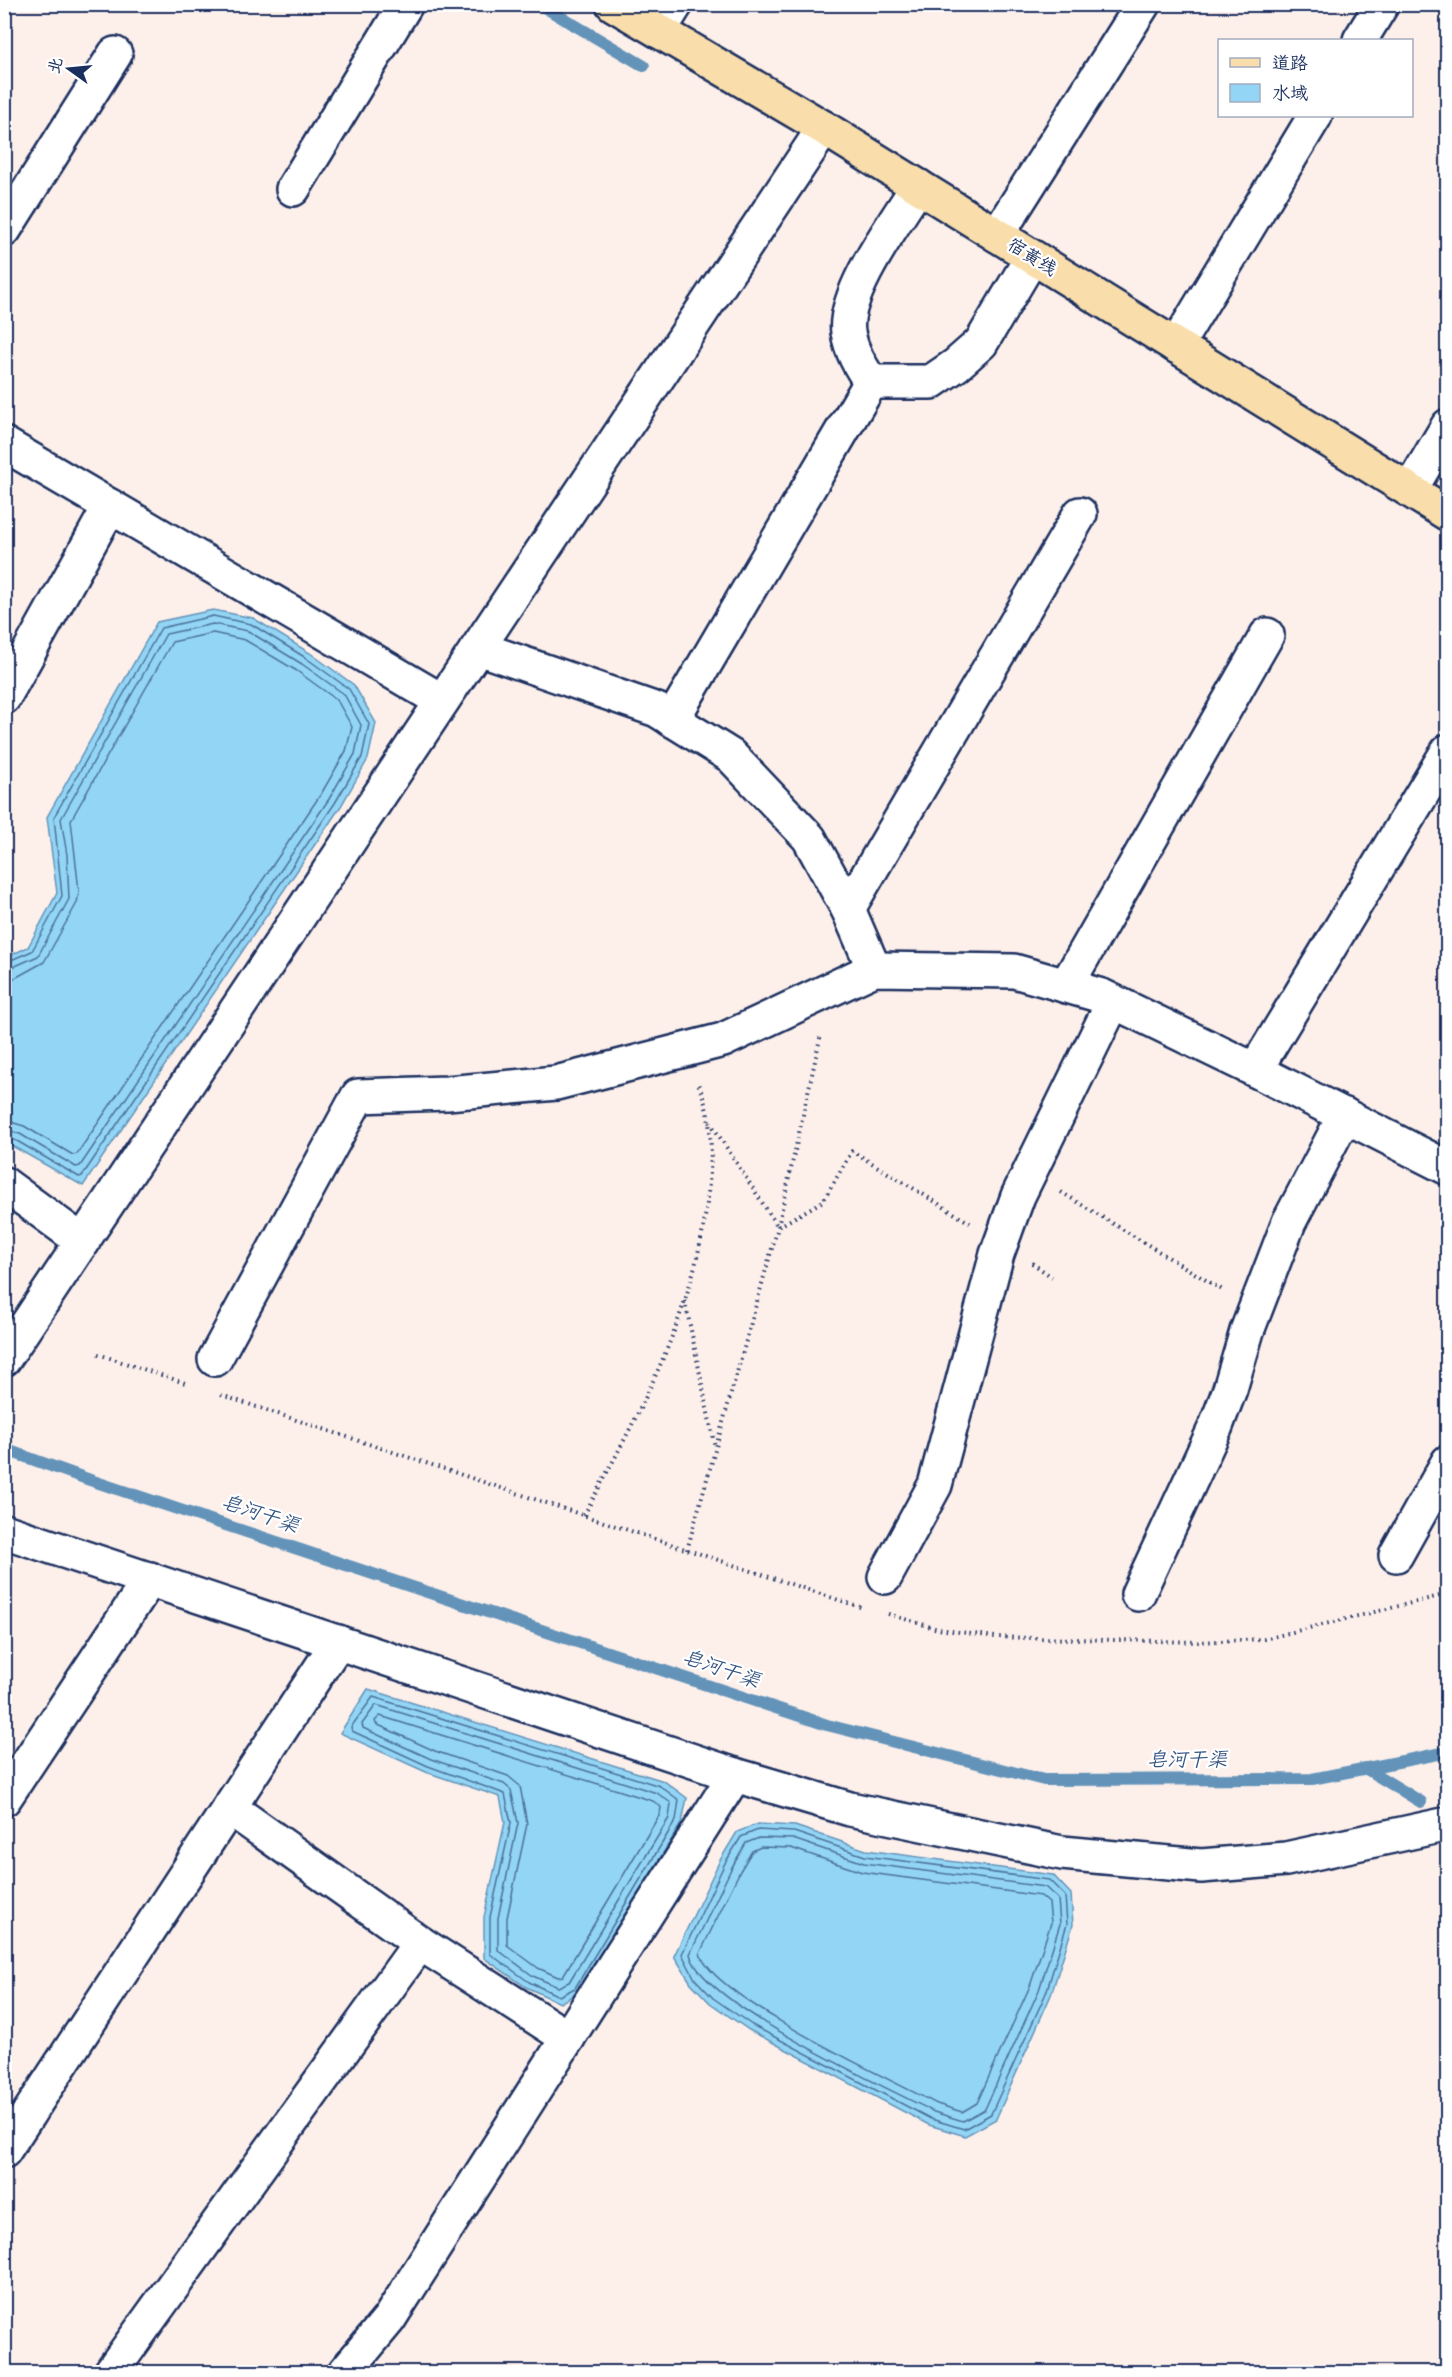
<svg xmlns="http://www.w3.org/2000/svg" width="1452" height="2377" font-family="'Balsamiq Sans','LXGW WenKai TC',sans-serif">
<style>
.water{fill:#93d5f5;stroke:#6393b9;stroke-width:1.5}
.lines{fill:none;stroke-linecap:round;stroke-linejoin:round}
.shore{stroke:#4b719a;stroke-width:1.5}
.stream{stroke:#6393b9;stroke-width:12}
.minor-casing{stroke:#1b2f5e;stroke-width:38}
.major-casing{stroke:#1b2f5e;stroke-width:38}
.path{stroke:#1b2f5e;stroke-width:4;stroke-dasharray:1.5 4.5;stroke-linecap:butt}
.minor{stroke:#fff;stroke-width:33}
.major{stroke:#f9deab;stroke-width:33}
.labels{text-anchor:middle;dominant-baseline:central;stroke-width:4.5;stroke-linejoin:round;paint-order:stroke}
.street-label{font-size:18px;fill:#1b2f5e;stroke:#fff}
.water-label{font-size:20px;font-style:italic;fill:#395884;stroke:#fff}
</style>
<rect width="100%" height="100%" fill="#fdf0eb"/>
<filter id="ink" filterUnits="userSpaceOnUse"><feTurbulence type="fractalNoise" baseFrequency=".0167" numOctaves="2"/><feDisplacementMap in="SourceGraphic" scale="12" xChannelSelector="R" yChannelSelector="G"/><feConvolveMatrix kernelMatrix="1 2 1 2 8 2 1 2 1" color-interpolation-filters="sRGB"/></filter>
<g filter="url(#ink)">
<g class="water">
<polygon points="213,610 253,618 310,653 354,685 376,723 368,759 341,806 83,1186 5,1142 5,958 28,947 57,893 47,817 157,622"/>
<polygon points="368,1689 664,1781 687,1798 682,1822 579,1992 560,2003 526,1987 484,1958 484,1917 505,1822 500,1797 426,1772 340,1733"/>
<polygon points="757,1824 795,1826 866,1850 1053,1875 1071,1894 1073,1925 1051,1995 996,2119 965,2136 929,2125 749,2030 710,2003 691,1983 674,1956 720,1860 737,1832"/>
</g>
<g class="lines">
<g class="shore">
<polyline points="4,963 32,951 62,896 54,817 161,628 213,616 251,624 306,658 349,689 369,724 362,757 335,803 82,1176 79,1177 17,1141 4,1137"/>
<polyline points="4,971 38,956 69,899 67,855 61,819 166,634 213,624 248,631 302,664 344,694 361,725 355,754 329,799 80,1166 76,1167 20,1134 4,1129"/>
<polyline points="4,980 15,978 44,962 77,903 79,891 71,820 172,642 213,633 245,640 297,671 337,700 352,727 346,751 321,794 77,1154 73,1155 24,1126 4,1120"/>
<polygon points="373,1697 660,1786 679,1800 676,1820 575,1988 559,1996 529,1982 490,1954 490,1917 511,1823 505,1794 428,1766 352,1731 351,1727"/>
<polygon points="376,1705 657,1793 671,1803 669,1818 569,1982 558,1987 533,1976 498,1950 498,1918 518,1823 511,1790 504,1784 431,1759 363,1728 362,1724"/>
<polygon points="380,1716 653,1801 661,1807 660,1814 563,1976 558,1977 538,1968 507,1945 507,1918 527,1824 520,1786 508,1776 435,1751 376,1724 375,1721"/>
<polygon points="758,1830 794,1832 865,1856 1049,1880 1065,1896 1067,1924 1046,1993 991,2114 964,2129 931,2119 752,2025 713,1998 695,1979 682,1954 725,1863 741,1837"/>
<path d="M759,1838L793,1839L864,1863L1045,1887L1058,1899L1060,1924L1039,1990L985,2109L963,2121L934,2112C884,2086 702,2004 690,1954L732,1867L746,1843Z"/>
<path d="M761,1847L791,1848L862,1872L1041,1896L1049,1903L1051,1923L1030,1986L977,2103L962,2112L937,2104C892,2080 711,1997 700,1953L740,1871L752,1851Z"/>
</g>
<g class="stream">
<polyline points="539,4 644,66"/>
<polyline points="4,1449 90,1480 827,1725 1044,1780 1312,1779 1448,1752"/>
<polyline points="1365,1768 1421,1802"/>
</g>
<g class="minor-casing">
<g id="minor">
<polyline points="659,31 676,4"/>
<polyline points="1360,40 1382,4"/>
<path d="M918,186C897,220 842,294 848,332C851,351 860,366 871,382H931L956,365L981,343L1032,257"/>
<polyline points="293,189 406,4"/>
<polyline points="4,230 115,54"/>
<polyline points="997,235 1143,4"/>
<polyline points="1176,346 1315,116"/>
<polyline points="4,444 442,701"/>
<polyline points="1410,490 1448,426"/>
<polyline points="478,648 657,710 731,756 809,838 848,909 874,969"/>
<polyline points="4,697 110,506"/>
<polyline points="672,720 871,382"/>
<polyline points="848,909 1080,514"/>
<polyline points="1066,986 1267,635"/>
<polyline points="1255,1070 1448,751"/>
<polyline points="4,1184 83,1242"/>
<polyline points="4,1359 824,128"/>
<polyline points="215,1359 358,1096 447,1093 556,1083 723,1040 874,969 1014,971 1102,996 1255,1070 1448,1168"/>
<polyline points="4,1531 735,1775 850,1809 1062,1853 1201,1866 1286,1859 1448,1824"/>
<polyline points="1396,1555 1448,1462"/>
<polyline points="885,1577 935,1485 997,1254 1018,1196 1113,1002"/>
<polyline points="1138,1594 1216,1426 1230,1389 1247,1331 1289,1222 1345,1115"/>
<polyline points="4,1799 150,1579"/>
<polyline points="420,1943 568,2038"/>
<polyline points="4,2151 338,1642"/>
<polyline points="111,2372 420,1943 230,1808"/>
<polyline points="345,2372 389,2319 735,1775"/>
</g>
</g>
<g class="major-casing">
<polyline id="major" points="613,4 824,128 1448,514"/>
</g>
<g class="path">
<polyline points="710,1122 778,1227 823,1201 852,1151 970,1223"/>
<polyline points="1061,1192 1224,1291"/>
<polyline points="1032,1263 1052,1277"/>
<polyline points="685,1301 715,1447"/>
<polyline points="98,1354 188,1384"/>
<polyline points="221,1395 863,1608"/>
<path d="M584,1515C639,1414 696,1311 708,1194C712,1153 714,1122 698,1083"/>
<polyline points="687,1550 778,1227 821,1034"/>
<polyline points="888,1614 938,1629 995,1637 1197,1642 1264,1639 1448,1594"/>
</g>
<use href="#minor" class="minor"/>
<use href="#major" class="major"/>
</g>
</g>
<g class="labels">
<g class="street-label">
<text transform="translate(1032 257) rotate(32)">宿黄线</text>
</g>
<g class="water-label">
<text transform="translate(260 1514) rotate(19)">皂河干渠</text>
<text transform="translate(721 1669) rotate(19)">皂河干渠</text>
<text x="1187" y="1760">皂河干渠</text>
</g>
</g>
<rect width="1452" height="2377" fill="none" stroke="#fff" stroke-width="24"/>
<rect x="12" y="12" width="1428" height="2353" fill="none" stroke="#1b2f5e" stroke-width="2" filter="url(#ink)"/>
<rect x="1218" y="39" width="195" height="78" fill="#ffffff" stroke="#a4acbf" stroke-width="1.5"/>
<rect x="1230" y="58" width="30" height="9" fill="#f9deab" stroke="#a4acbf" stroke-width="1.5"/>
<text x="1272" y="69" font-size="18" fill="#1b2f5e">道路</text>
<rect x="1230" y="84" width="30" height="18" fill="#93d5f5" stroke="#a4acbf" stroke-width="1.5"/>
<text x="1272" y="99" font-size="18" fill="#1b2f5e">水域</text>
<g transform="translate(69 69) rotate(285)" stroke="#ffffff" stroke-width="4.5" paint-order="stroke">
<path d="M0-4.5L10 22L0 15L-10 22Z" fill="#1b2f5e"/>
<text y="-9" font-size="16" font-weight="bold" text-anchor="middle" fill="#1b2f5e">北</text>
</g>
</svg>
